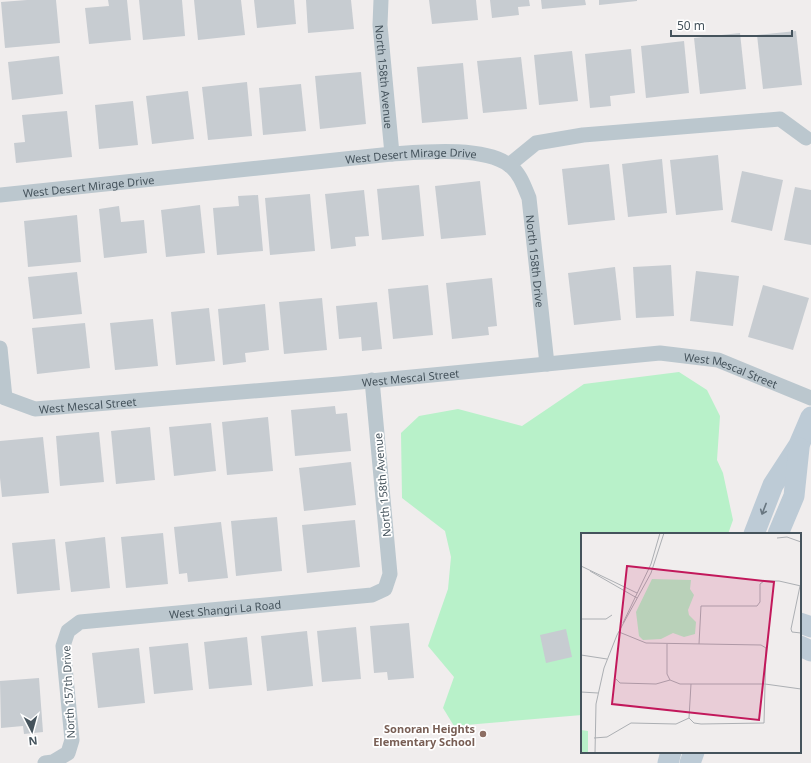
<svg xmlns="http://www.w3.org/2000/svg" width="811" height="763" font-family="'Noto Sans',sans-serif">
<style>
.green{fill:#b8f1c9}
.building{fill:#c7ccd1}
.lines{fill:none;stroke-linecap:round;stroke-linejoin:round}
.street{stroke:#bbc7ce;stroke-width:15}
.secondary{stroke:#bdcbd6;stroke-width:21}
.oneway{stroke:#697781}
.education-dot{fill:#8d6e63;stroke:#fff;stroke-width:1.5}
.labels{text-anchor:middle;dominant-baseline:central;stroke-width:3.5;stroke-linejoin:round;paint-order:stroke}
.street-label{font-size:11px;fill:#45535c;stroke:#fff}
.education-label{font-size:11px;font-weight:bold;fill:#785e54;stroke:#fff;text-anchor:end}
.inset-road{fill:none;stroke:#acafb3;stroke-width:1}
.view{fill:#c2185b;fill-opacity:0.15;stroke:#c2185b;stroke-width:2}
.inset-edge{fill:none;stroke:#45535c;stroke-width:2}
</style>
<rect width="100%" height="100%" fill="#f0eded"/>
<polygon class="green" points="679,372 707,390 720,416 717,460 723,473 733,520 728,534 582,534 582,715 454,726 443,708 454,677 428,646 448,589 451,557 445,531 402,498 401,433 419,416 458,409 522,426 584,384"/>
<g class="building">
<polygon points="27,0 56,0 60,43 5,48 1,2"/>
<polygon points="108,0 127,0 131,40 89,44 85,8 109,6"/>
<polygon points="139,0 182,0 185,36 143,40"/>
<polygon points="194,0 241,0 245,35 198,40"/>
<polygon points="254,0 294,0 296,24 257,28"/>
<polygon points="306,0 351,0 354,29 308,33"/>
<polygon points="429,0 476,0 478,20 432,24"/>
<polygon points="490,0 529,0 530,6 518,7 519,15 492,18"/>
<polygon points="541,0 585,0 586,5 542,9"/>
<polygon points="599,0 637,0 637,1 599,5"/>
<polygon points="796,31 802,85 763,89 757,35"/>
<polygon points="740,33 746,89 700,94 694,38"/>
<polygon points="684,41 689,93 646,98 641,46"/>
<polygon points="631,49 635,93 610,96 611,106 590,108 585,54"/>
<polygon points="572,51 578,101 539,105 534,55"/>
<polygon points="59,56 63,94 12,100 8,62"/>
<polygon points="521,57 527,109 483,113 477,61"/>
<polygon points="463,63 468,119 422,123 417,67"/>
<polygon points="361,72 366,124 320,129 315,76"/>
<polygon points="247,82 252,136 208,140 202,87"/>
<polygon points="301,84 306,131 263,135 259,88"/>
<polygon points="188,91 194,139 152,144 146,96"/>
<polygon points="133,101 138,145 99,149 95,105"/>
<polygon points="67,111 72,157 16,163 14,143 25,142 22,115"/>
<polygon points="718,155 723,210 676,215 670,160"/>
<polygon points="662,159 667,213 628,217 622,164"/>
<polygon points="609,164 615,220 568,225 562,169"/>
<polygon points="742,171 783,180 772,231 731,222"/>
<polygon points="480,181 486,235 441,239 435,186"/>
<polygon points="419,185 424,236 382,240 377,189"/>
<polygon points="795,187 811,190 811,245 784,240"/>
<polygon points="364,190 369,236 355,237 356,246 331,249 325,194"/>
<polygon points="310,194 315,251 270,255 265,198"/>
<polygon points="258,195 263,251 217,255 213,208 239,206 238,196"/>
<polygon points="200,205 205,253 166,257 161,210"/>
<polygon points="119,206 121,222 144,220 147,253 104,258 99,209"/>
<polygon points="77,215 81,262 28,267 24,221"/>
<polygon points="671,265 674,316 636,318 633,267"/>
<polygon points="615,267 621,320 574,325 568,273"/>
<polygon points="696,271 739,276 733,326 690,321"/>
<polygon points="77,272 82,314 33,319 28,277"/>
<polygon points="492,278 497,326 488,327 489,335 452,339 446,283"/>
<polygon points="428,285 433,335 393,339 388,289"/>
<polygon points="763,285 809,298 793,350 748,337"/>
<polygon points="322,298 327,350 284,354 279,302"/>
<polygon points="377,302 382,349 362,351 361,337 339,339 336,306"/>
<polygon points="265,304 269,350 245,353 246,362 223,365 218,309"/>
<polygon points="209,308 215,361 176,365 171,312"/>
<polygon points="153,319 158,366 115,370 110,323"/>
<polygon points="85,323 90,368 37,374 32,328"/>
<polygon points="335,406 336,414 347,413 351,451 295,456 291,410"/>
<polygon points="268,417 273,471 227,475 222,422"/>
<polygon points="211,423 216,471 174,476 169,427"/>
<polygon points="150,427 155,480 116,484 111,431"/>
<polygon points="99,432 104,482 60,486 56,436"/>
<polygon points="43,437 49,493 2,497 0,478 0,441"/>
<polygon points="351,462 356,505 304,511 299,468"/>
<polygon points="277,517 282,571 236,576 231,521"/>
<polygon points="355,520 360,567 307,573 302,525"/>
<polygon points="221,522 228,578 188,582 187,573 179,574 174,527"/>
<polygon points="163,533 168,584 126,588 121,537"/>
<polygon points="105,537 110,588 71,592 65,542"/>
<polygon points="55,539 60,590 17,594 12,543"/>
<polygon points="409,623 414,678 388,680 387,672 374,673 370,626"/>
<polygon points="356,627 361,679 322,682 317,631"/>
<polygon points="566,629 572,657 546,663 540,635"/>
<polygon points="307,631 313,686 267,691 261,636"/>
<polygon points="247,637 252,685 209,689 204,642"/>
<polygon points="188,643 193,690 154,694 149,647"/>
<polygon points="139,648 145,703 98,708 92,653"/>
<polygon points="39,678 43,732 24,734 23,726 1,728 0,681"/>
</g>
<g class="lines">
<g class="street">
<path id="s1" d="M381,0L380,25L392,154"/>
<polyline points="509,165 536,143 583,135 780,119 806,138"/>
<path id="s2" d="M0,195L392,154C423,152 483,146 509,165C520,173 524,186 529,198L547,364"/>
<path id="s3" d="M0,348L5,398L35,409L339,384L660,353L718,360L811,398"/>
<path id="s4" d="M45,763L53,762L68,753L72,740L63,646L68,631L80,622L372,595L385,589L390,574L372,380"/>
</g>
<g class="secondary">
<polyline points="754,534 773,485 799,445 811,417"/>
<polyline points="778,534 794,496 799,448"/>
<polyline points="800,623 811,627"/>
<polyline points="800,646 811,651"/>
<polyline points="668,763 671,752"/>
<polyline points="690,763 694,752"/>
</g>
</g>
<defs><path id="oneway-shaft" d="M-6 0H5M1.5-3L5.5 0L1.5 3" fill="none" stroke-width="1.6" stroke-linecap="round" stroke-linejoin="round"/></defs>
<use class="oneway" href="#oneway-shaft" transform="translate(764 509) rotate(111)"/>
<circle class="education-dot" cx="483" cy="734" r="4"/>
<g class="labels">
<g class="street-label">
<text stroke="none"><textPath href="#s1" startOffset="77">North 158th Avenue</textPath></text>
<text stroke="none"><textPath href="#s2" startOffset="413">West Desert Mirage Drive</textPath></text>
<text stroke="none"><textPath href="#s2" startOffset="89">West Desert Mirage Drive</textPath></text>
<text stroke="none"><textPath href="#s2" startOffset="616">North 158th Drive</textPath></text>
<text stroke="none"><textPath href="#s3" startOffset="783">West Mescal Street</textPath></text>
<text stroke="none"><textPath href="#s3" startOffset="459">West Mescal Street</textPath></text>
<text stroke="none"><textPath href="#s3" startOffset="135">West Mescal Street</textPath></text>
<text transform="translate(382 485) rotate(-95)">North 158th Avenue</text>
<text stroke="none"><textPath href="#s4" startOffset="310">West Shangri La Road</textPath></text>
<text transform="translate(68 692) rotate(-93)">North 157th Drive</text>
</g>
<g class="education-label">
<text x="475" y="728">Sonoran Heights<tspan x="475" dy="13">Elementary School</tspan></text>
</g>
</g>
<g transform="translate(581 533)">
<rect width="220" height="220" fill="#f0eded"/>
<path d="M71,46L110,47L109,56L113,62L107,77L108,82L115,89L114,101L103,104L92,100L80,106L62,107L58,103L55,79ZM0,197L7,198V220H0Z" fill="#b8f1c9"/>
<path class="inset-road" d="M196,5L206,4L220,9M0,33L56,60M9,38L56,65M219,53L210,96L211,99L220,100M0,86H25L31,82M42,90L70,31L79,0M38,99L65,110L180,112L185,115L183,190L120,191L113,190L108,185M86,111V141L89,147M118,111L120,73H176L179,69V51L183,48H198L220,53M0,122L26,126M35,146L39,150L75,151L89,147M89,147L99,151H184L220,156M0,159L17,160M108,185L110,151M13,205L26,204L50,190L95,191L108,185M14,220L15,171L23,135L36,102L70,40L83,0"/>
<path class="view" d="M46,33L193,49L178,187L31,171Z"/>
<rect width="220" height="220" class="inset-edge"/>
</g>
<g transform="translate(32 731) rotate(174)" stroke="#ffffff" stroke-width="3" paint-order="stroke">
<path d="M0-3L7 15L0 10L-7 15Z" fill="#45535c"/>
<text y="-6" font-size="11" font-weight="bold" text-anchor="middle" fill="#45535c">N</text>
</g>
<path d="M671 30v6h121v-6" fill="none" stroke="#45535c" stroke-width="2"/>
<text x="677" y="30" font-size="12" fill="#45535c" stroke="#ffffff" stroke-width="3" paint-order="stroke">50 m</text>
</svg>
